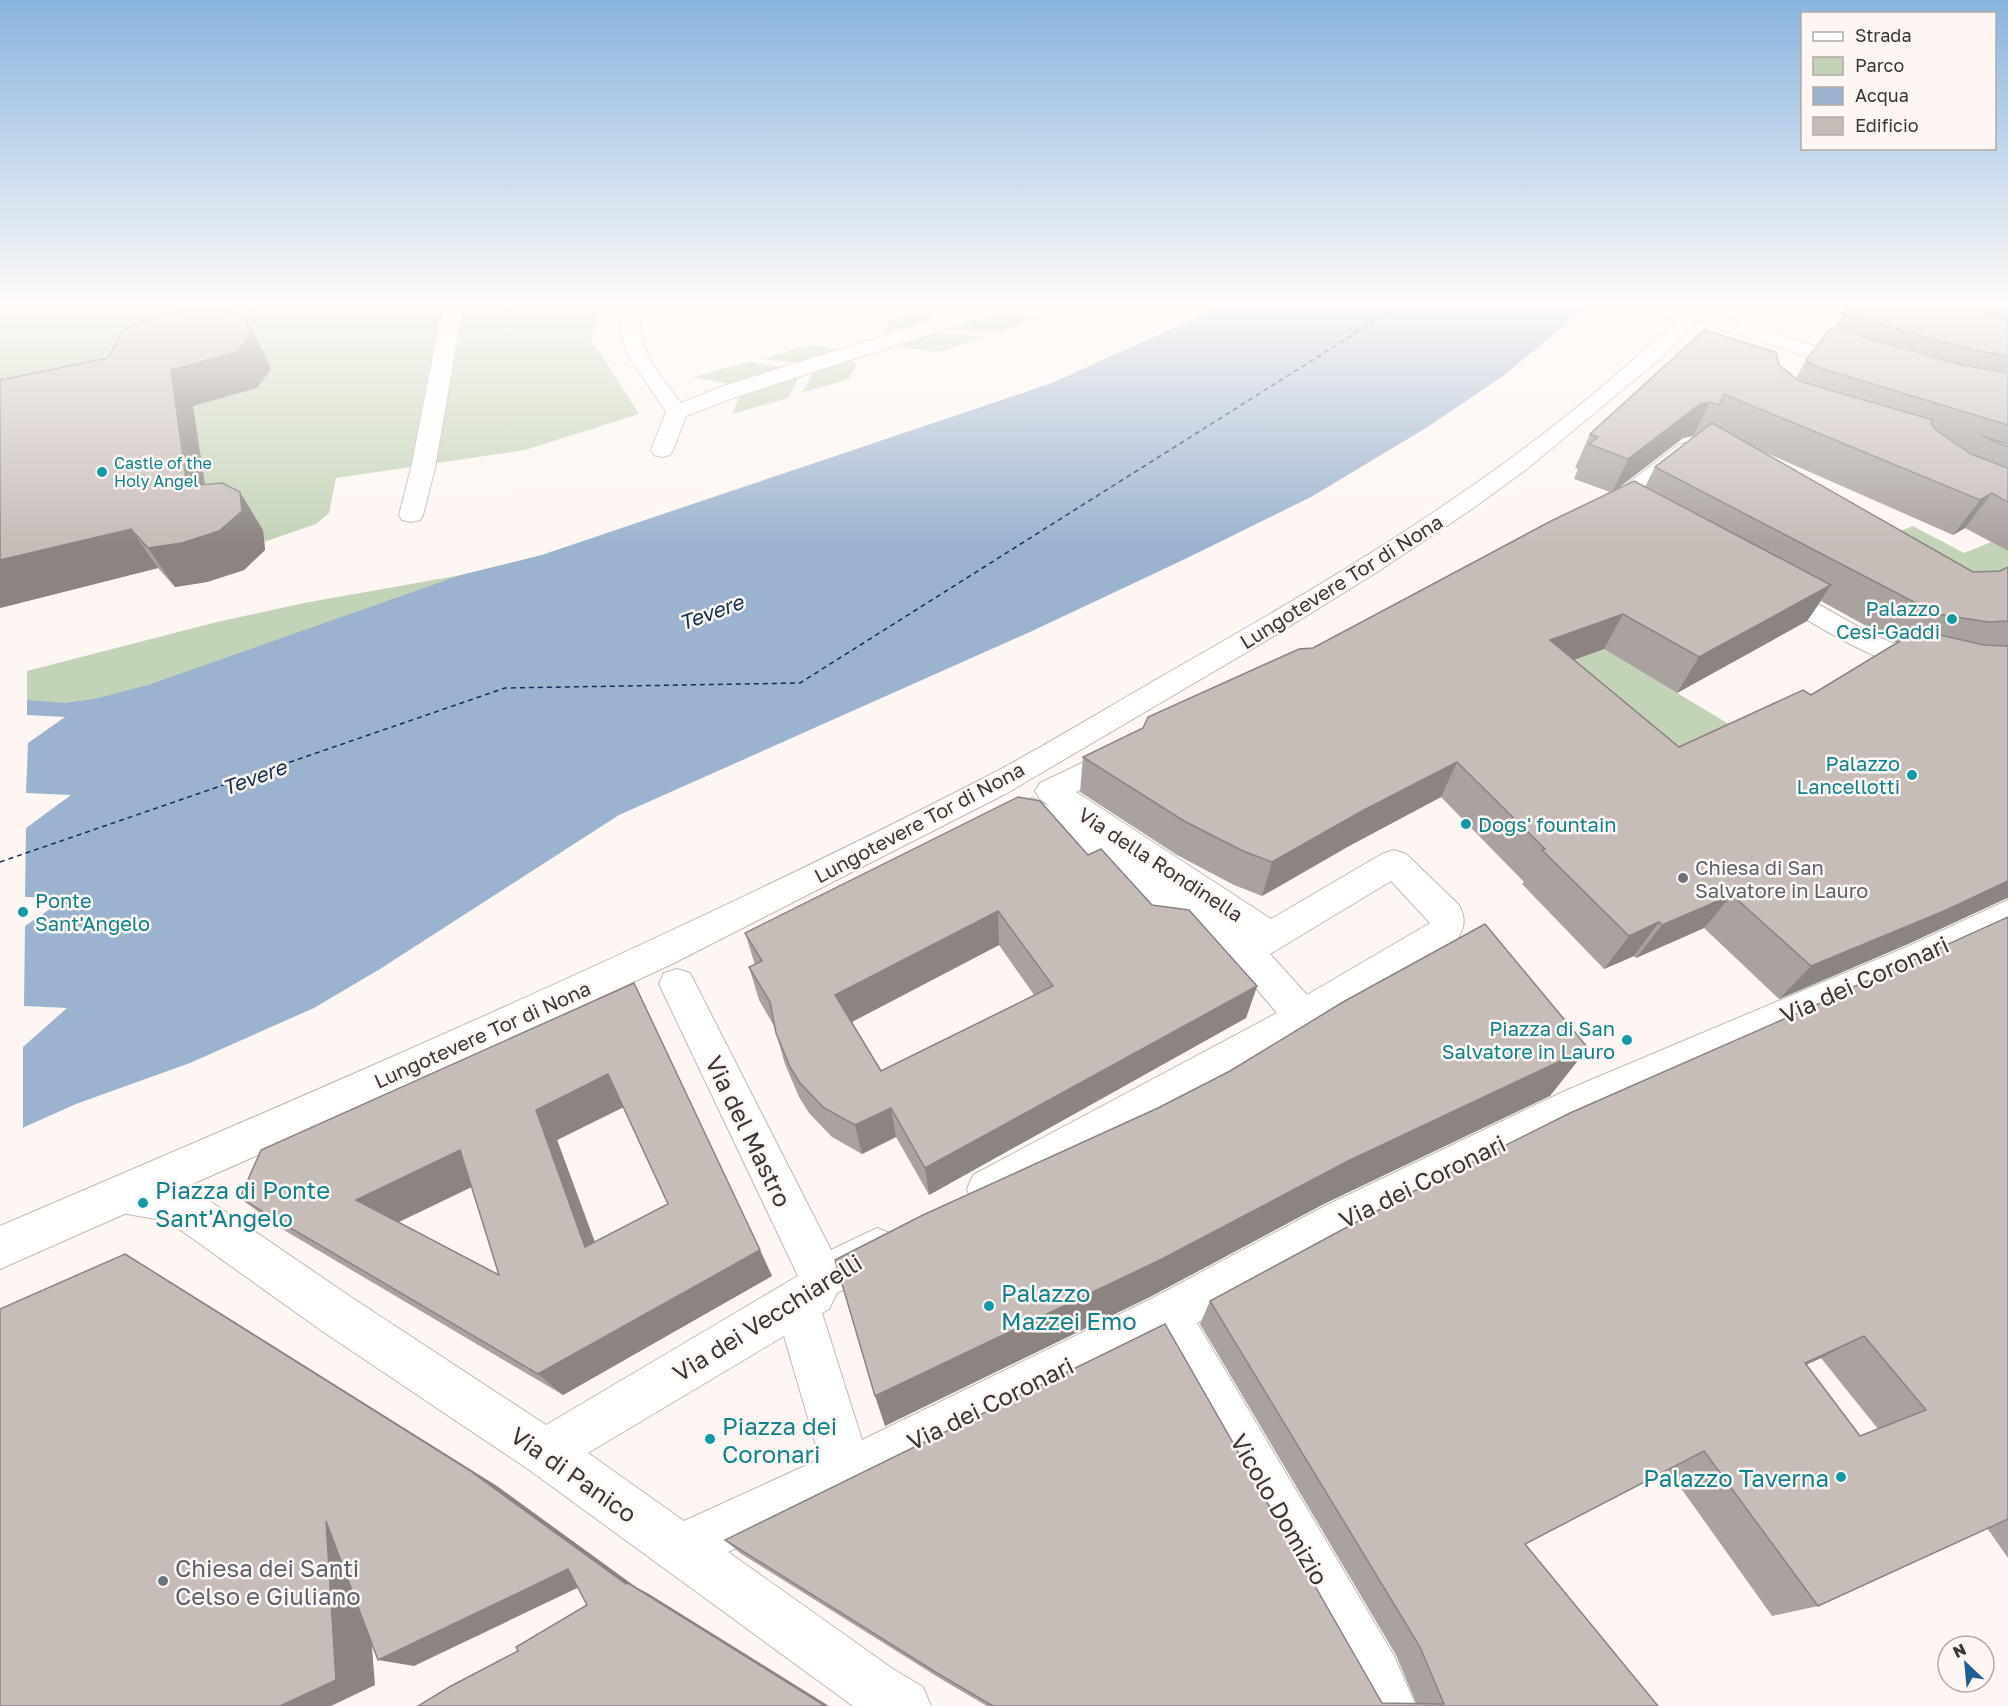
<svg xmlns="http://www.w3.org/2000/svg" width="2008" height="1706" font-family="'Golos Text',sans-serif">
<style>
.green{fill:#c3d3b7}
.water{fill:#9cb3cf}
.pier{fill:#fef6f2}
.lines{fill:none;stroke-linecap:round;stroke-linejoin:round}
.ferry{stroke:#0f3056;stroke-width:1.5;stroke-dasharray:5 4;stroke-linecap:butt}
.street-casing{stroke:#c3b8b4;stroke-width:2}
.secondary-casing{stroke:#c3b8b4;stroke-width:2}
.primary-casing{stroke:#c3b8b4;stroke-width:2}
.street{fill:#fff;fill-rule:evenodd}
.secondary{fill:#fff;fill-rule:evenodd}
.primary{fill:#fff;fill-rule:evenodd}
.wall{fill:#aaa29e;fill-rule:evenodd}
.shaded-wall{fill:#8b8481}
.building{fill:#c6bcb8;stroke:#8b8481;stroke-width:1.5;fill-rule:evenodd}
.culture-dot{fill:#0f9aa8;stroke:#fef6f2;stroke-width:2}
.worship-dot{fill:#6b7280;stroke:#fef6f2;stroke-width:2}
.labels{text-anchor:middle;dominant-baseline:central;stroke-width:5;stroke-linejoin:round;paint-order:stroke}
.far-culture-label{font-size:16px;fill:#0d838f;stroke:#fef6f2;text-anchor:start}
.street-label{font-size:20px;fill:#3a3634;stroke:#fef6f2}
.culture-label{font-size:20px;fill:#0d838f;stroke:#fef6f2;text-anchor:end}
.worship-label{font-size:20px;fill:#5b616d;stroke:#fef6f2;text-anchor:start}
.water-label{font-size:21px;font-style:italic;fill:#0f3056;stroke:#fef6f2}
.near-street-label{font-size:24px;fill:#3a3634;stroke:#fef6f2}
.near-culture-label{font-size:24px;fill:#0d838f;stroke:#fef6f2;text-anchor:start}
.near-worship-label{font-size:24px;fill:#5b616d;stroke:#fef6f2;text-anchor:start}
</style>
<rect width="100%" height="100%" fill="#fef6f2"/>
<g class="green">
<polygon points="0,305 604,305 590,337 639,414 525,450 336,478 329,513 316,524 264,542 263,530 211,525 193,406 257,388 271,369 263,352 0,422"/>
<polygon points="933,307 927,326 895,336 885,334 890,320"/>
<polygon points="996,314 1041,317 997,333 951,330"/>
<polygon points="936,333 985,337 940,352 906,348 904,343"/>
<polygon points="810,345 840,349 839,355 806,364 761,359"/>
<polygon points="851,361 857,364 849,379 801,393 815,371"/>
<polygon points="749,362 790,368 734,385 693,377"/>
<polygon points="800,375 788,398 732,414 742,392"/>
<polygon points="819,461 200,675 27,715 27,671 217,622 304,603 461,575 542,555"/>
<polygon points="1913,526 1964,553 1991,542 2008,551 2008,589 1848,551"/>
<polygon points="1604,649 1752,738 1656,782 1533,676"/>
</g>
<polygon class="water" points="1224,305 1589,305 1503,376 1426,428 1311,497 1183,560 1030,632 619,815 380,969 314,1008 190,1063 76,1104 0,1138 27,700 65,703 94,699 148,685 461,575 542,555 1052,383"/>
<polygon class="pier" points="27,697 27,715 65,717 28,743 26,793 71,795 26,828 25,897 66,898 25,926 24,1006 67,1008 23,1047 23,1132 0,1141 0,699"/>
<g class="lines">
<polyline class="ferry" points="0,862 505,688 800,683 1400,305"/>
<g class="street-casing">
<g id="street">
<polygon points="443,305 463,305 435,468 423,515 420,520 411,522 402,520 399,515 411,468"/>
<path d="M623,305H643C642,315 640,324 641,334C645,360 666,383 681,403L720,387L981,305H1011L1009,309L736,397L686,416L673,450L670,455L662,457L654,455L651,450L666,412L627,354L621,334Z"/>
<polygon points="1724,305 1744,305 1762,322 1773,305 1792,305 1782,321 1773,341 1759,341"/>
<path d="M1686,443L1694,445L1697,450L1694,455C1672,473 1624,521 1595,514L1592,509L1595,504L1609,498L1678,445Z"/>
<path d="M1774,581L1783,583C1833,612 1885,648 1943,658C1965,661 1986,659 2008,657V675C1997,676 1987,679 1976,679C1898,681 1829,632 1765,595L1761,589L1765,583Z"/>
<path d="M1122,744L1133,747L1137,755L1133,763L1076,792L1271,919L1382,854L1394,850L1406,854L1459,905C1467,920 1464,928 1456,942L1316,1028L1003,1203L988,1209L973,1203L967,1189L973,1175L1277,1013L1233,961L1021,818L1016,810L1021,802L1032,798L1051,807L1040,799L1035,791L1040,783ZM1391,881L1430,923L1307,995L1270,954Z"/>
<path d="M2008,900V930C1873,997 1731,1051 1595,1116C1459,1179 1328,1251 1197,1323L1394,1656L1416,1706H1361L1158,1343L910,1468L728,1552L893,1669L923,1687L931,1706H853L528,1469L322,1331L168,1221L127,1214L112,1208L106,1194L112,1180L127,1174L166,1180L198,1193L354,1299L546,1425L798,1276L659,984L664,973L677,969L690,973L831,1250L877,1228L892,1234L898,1249L892,1264L837,1293L829,1309L822,1313L862,1440L1151,1299L1325,1206L1567,1090L1909,946ZM784,1336L820,1459L684,1521L588,1453Z"/>
</g>
</g>
<g class="secondary-casing">
<polygon id="secondary" points="1639,305 1697,305 1738,322 1863,361 1866,365 1863,369 1856,371 1849,369 1724,330 1699,320 1691,324 1641,309"/>
</g>
<g class="primary-casing">
<path id="primary" d="M1691,305H1711L1662,357L1528,468L1472,509L1374,574L1259,645L1007,793L672,964L294,1139L0,1269V1226C331,1085 662,943 982,779C1042,748 1100,712 1159,678C1347,571 1537,460 1691,305Z"/>
</g>
<use href="#street" class="street"/>
<use href="#secondary" class="secondary"/>
<use href="#primary" class="primary"/>
</g>
<g class="wall">
<polygon points="676,305 720,305 686,309"/>
<path d="M1848,305H2008V551L1965,528L1953,535L1762,451L1973,572L2000,571L2008,567V899L2007,898L1908,944L1779,999L1704,928L1636,958L1634,956L1604,969L1522,884L1524,882L1441,797L1349,846L1262,896L1234,885L1177,855L1080,792L1083,757L1313,648L1610,492L1574,479L1578,469L1575,468L1590,434L1779,365L1796,378L1806,360L1834,329ZM1693,436L1695,437L1655,467L1645,487L1617,489L1683,438ZM1821,601L1897,643L1811,695L1679,747L1574,660L1604,649L1677,693L1807,621Z"/>
<polygon points="263,351 271,369 257,388 193,406 205,485 263,530 265,550 244,570 207,582 175,587 158,568 0,608 108,358"/>
<path d="M1088,855L1257,986L1246,1018L929,1195L896,1137L862,1154L832,1137L809,1113L799,1097L785,1064L774,1026L759,1000L749,967L755,965L745,933ZM999,945L1034,995L881,1071L852,1022Z"/>
<path d="M2008,917V1558L1987,1528L1818,1606L1772,1616L1668,1470L1525,1544L1658,1706H987L941,1679L740,1553L725,1540L1382,1703H1416L1396,1655L1200,1324L1210,1301L1836,996L1840,993ZM1821,1358L1878,1429L1860,1436L1806,1364Z"/>
<path d="M634,983L772,1276L563,1395L277,1226L240,1198ZM623,1107L668,1204L595,1242L557,1140ZM472,1187L499,1275L399,1222Z"/>
</g>
<g class="shaded-wall">
<polygon points="685,305 720,305 686,309"/>
<polygon points="737,305 750,305 737,307"/>
<polygon points="245,316 263,351 271,369 257,388 193,406 211,524 187,486 171,370"/>
<polygon points="1710,402 1693,436 1683,438 1612,493 1628,459 1700,404"/>
<polygon points="240,492 263,530 265,550 244,570 207,582 175,587 148,548"/>
<polygon points="1992,493 1965,528 1953,535 1980,500"/>
<polygon points="131,529 158,568 0,608 0,560"/>
<polygon points="1831,585 1807,621 1677,693 1699,657"/>
<polygon points="1623,614 1604,649 1533,675 1550,640"/>
<polygon points="1457,762 1441,797 1349,846 1262,896 1272,862 1362,811"/>
<polygon points="2008,881 2008,897 2007,898 1908,944 1779,999 1811,966"/>
<polygon points="1732,895 1704,928 1636,958 1662,925"/>
<polygon points="998,911 999,945 842,1027 835,995"/>
<polygon points="1659,922 1634,956 1604,969 1629,936"/>
<polygon points="1257,986 1246,1018 929,1195 925,1168"/>
<polygon points="1588,1048 1550,1096 1324,1204 1150,1297 885,1426 875,1396 1348,1161"/>
<polygon points="608,1074 626,1106 557,1140 606,1273 585,1247 536,1110"/>
<polygon points="891,1108 896,1137 862,1154 855,1125"/>
<polygon points="460,1150 486,1180 388,1227 356,1200"/>
<polygon points="760,1250 772,1276 563,1395 538,1374"/>
<polygon points="125,1254 166,1279 497,1486 636,1587 649,1594 829,1706 825,1706 626,1584"/>
<polygon points="1864,1336 1821,1358 1765,1384 1805,1363"/>
<polygon points="326,1521 363,1535 375,1685 331,1706 280,1706"/>
<polygon points="568,1569 592,1581 414,1666 378,1660"/>
</g>
<g class="building">
<polygon points="1848,305 1960,305 2008,321 2008,356 1973,350 1842,314"/>
<polygon points="210,310 245,316 252,333 237,352 171,370 187,486 222,483 240,492 242,511 219,531 182,543 148,548 131,529 0,560 0,380 108,358 123,330 163,314"/>
<polygon points="1831,328 1962,365 2008,373 2008,425 1817,367 1806,360"/>
<polygon points="1704,330 1776,352 1779,365 1799,381 1933,420 1931,423 1936,430 1971,454 2008,468 2008,502 1992,493 1980,500 1724,394 1719,405 1710,402 1700,404 1628,459 1589,444 1598,437 1590,434"/>
<polygon points="1712,423 1973,572 2000,571 2008,567 2008,621 1988,622 1937,614 1655,467"/>
<polygon points="1982,436 2008,444 2008,447"/>
<polygon points="1634,481 1831,585 1699,657 1623,614 1550,640 1679,747 1803,690 1811,695 1918,630 1984,645 2008,646 2008,881 1944,911 1811,966 1732,895 1662,925 1659,922 1629,936 1542,850 1545,849 1457,762 1362,811 1272,862 1243,851 1184,821 1083,757 1143,728 1148,717 1299,649 1313,648 1551,521"/>
<path d="M1018,797L1040,801L1088,855L1101,849L1152,905L1189,910L1257,986L925,1168L891,1108L855,1125L824,1108L800,1083L790,1067L776,1033L770,1002L749,967L762,961L745,933ZM998,911L1053,986L881,1071L835,995Z"/>
<path d="M2008,917V1519L1818,1606L1704,1451L1525,1544L1658,1706H993L937,1673L725,1540L1165,1324L1382,1703L1444,1704L1420,1647L1210,1301L1414,1191L1570,1113L1841,994L1840,993ZM1864,1336L1926,1410L1860,1436L1805,1363Z"/>
<polygon points="1485,924 1588,1048 1348,1161 1162,1259 875,1396 835,1260 923,1215 1158,1108 1230,1071 1343,1002"/>
<path d="M634,983L760,1250L538,1374L240,1198L261,1150ZM608,1074L668,1204L585,1247L536,1110ZM460,1150L499,1275L356,1200Z"/>
<polygon points="125,1254 469,1470 626,1584 628,1583 825,1706 418,1706 451,1686 518,1651 516,1647 587,1605 568,1569 378,1660 326,1521 336,1680 280,1706 0,1706 0,1309"/>
</g>
<linearGradient id="sky" x2="0" y2="1"><stop stop-color="#89b4de"/><stop offset="0.56" stop-color="#fffbf9"/><stop offset="1" stop-color="#fffbf9" stop-opacity="0"/></linearGradient>
<rect width="2008" height="544" fill="url(#sky)"/>
<g class="culture-dot">
<circle cx="102" cy="472" r="6"/>
<circle cx="1952" cy="619" r="6"/>
<circle cx="1912" cy="775" r="6"/>
<circle cx="1466" cy="824" r="6"/>
<circle cx="23" cy="912" r="6"/>
<circle cx="1627" cy="1040" r="6"/>
<circle cx="143" cy="1203" r="6"/>
<circle cx="989" cy="1306" r="6"/>
<circle cx="710" cy="1439" r="6"/>
<circle cx="1841" cy="1477" r="6"/>
</g>
<g class="worship-dot">
<circle cx="1683" cy="878" r="6"/>
<circle cx="163" cy="1581" r="6"/>
</g>
<g class="labels">
<g class="far-culture-label">
<text x="114" y="463">Castle of the<tspan x="114" dy="18">Holy Angel</tspan></text>
</g>
<g class="street-label">
<text transform="translate(1341 581) rotate(-32)">Lungotevere Tor di Nona</text>
<text transform="translate(919 822) rotate(-28)">Lungotevere Tor di Nona</text>
<text transform="translate(1161 864) rotate(33)">Via della Rondinella</text>
<text transform="translate(482 1034) rotate(-24)">Lungotevere Tor di Nona</text>
</g>
<g class="culture-label">
<text x="1940" y="608">Palazzo<tspan x="1940" dy="23">Cesi-Gaddi</tspan></text>
<text x="1900" y="763">Palazzo<tspan x="1900" dy="23">Lancellotti</tspan></text>
<text x="1478" y="824" text-anchor="start">Dogs' fountain</text>
<text x="35" y="900" text-anchor="start">Ponte<tspan x="35" dy="23">Sant'Angelo</tspan></text>
<text x="1615" y="1028">Piazza di San<tspan x="1615" dy="23">Salvatore in Lauro</tspan></text>
</g>
<g class="worship-label">
<text x="1695" y="867">Chiesa di San<tspan x="1695" dy="23">Salvatore in Lauro</tspan></text>
</g>
<g class="water-label">
<text transform="translate(711 612) rotate(-20)">Tevere</text>
<text transform="translate(254 777) rotate(-20)">Tevere</text>
</g>
<g class="near-street-label">
<text transform="translate(1864 979) rotate(-24)">Via dei Coronari</text>
<text transform="translate(749 1131) rotate(64)">Via del Mastro</text>
<text transform="translate(1422 1181) rotate(-26)">Via dei Coronari</text>
<text transform="translate(767 1317) rotate(-32)">Via dei Vecchiarelli</text>
<text transform="translate(990 1403) rotate(-26)">Via dei Coronari</text>
<text transform="translate(574 1474) rotate(35)">Via di Panico</text>
<text transform="translate(1280 1509) rotate(60)">Vicolo Domizio</text>
</g>
<g class="near-culture-label">
<text x="155" y="1189">Piazza di Ponte<tspan x="155" dy="28">Sant'Angelo</tspan></text>
<text x="1001" y="1292">Palazzo<tspan x="1001" dy="28">Mazzei Emo</tspan></text>
<text x="722" y="1425">Piazza dei<tspan x="722" dy="28">Coronari</tspan></text>
<text x="1829" y="1477" text-anchor="end">Palazzo Taverna</text>
</g>
<g class="near-worship-label">
<text x="175" y="1567">Chiesa dei Santi<tspan x="175" dy="28">Celso e Giuliano</tspan></text>
</g>
</g>
<rect x="1801" y="12" width="195" height="138" fill="#fef6f2" stroke="#b0a9a6" stroke-width="1.5"/>
<rect x="1813" y="32" width="30" height="9" fill="#ffffff" stroke="#b0a9a6" stroke-width="1.5"/>
<text x="1855" y="42" font-size="18" fill="#3a3634">Strada</text>
<rect x="1813" y="57" width="30" height="18" fill="#c3d3b7" stroke="#b0a9a6" stroke-width="1.5"/>
<text x="1855" y="72" font-size="18" fill="#3a3634">Parco</text>
<rect x="1813" y="87" width="30" height="18" fill="#9cb3cf" stroke="#b0a9a6" stroke-width="1.5"/>
<text x="1855" y="102" font-size="18" fill="#3a3634">Acqua</text>
<rect x="1813" y="117" width="30" height="18" fill="#c6bcb8" stroke="#b0a9a6" stroke-width="1.5"/>
<text x="1855" y="132" font-size="18" fill="#3a3634">Edificio</text>
<g transform="translate(1966 1664) rotate(334)"><circle r="28" fill="#fef6f2" stroke="#b0a9a6" stroke-width="1.5"/>
<path d="M0-4.5L10 22L0 15L-10 22Z" fill="#1d5f94"/>
<text y="-9" font-size="16" font-weight="bold" text-anchor="middle" fill="#3a3634">N</text>
</g>
</svg>
